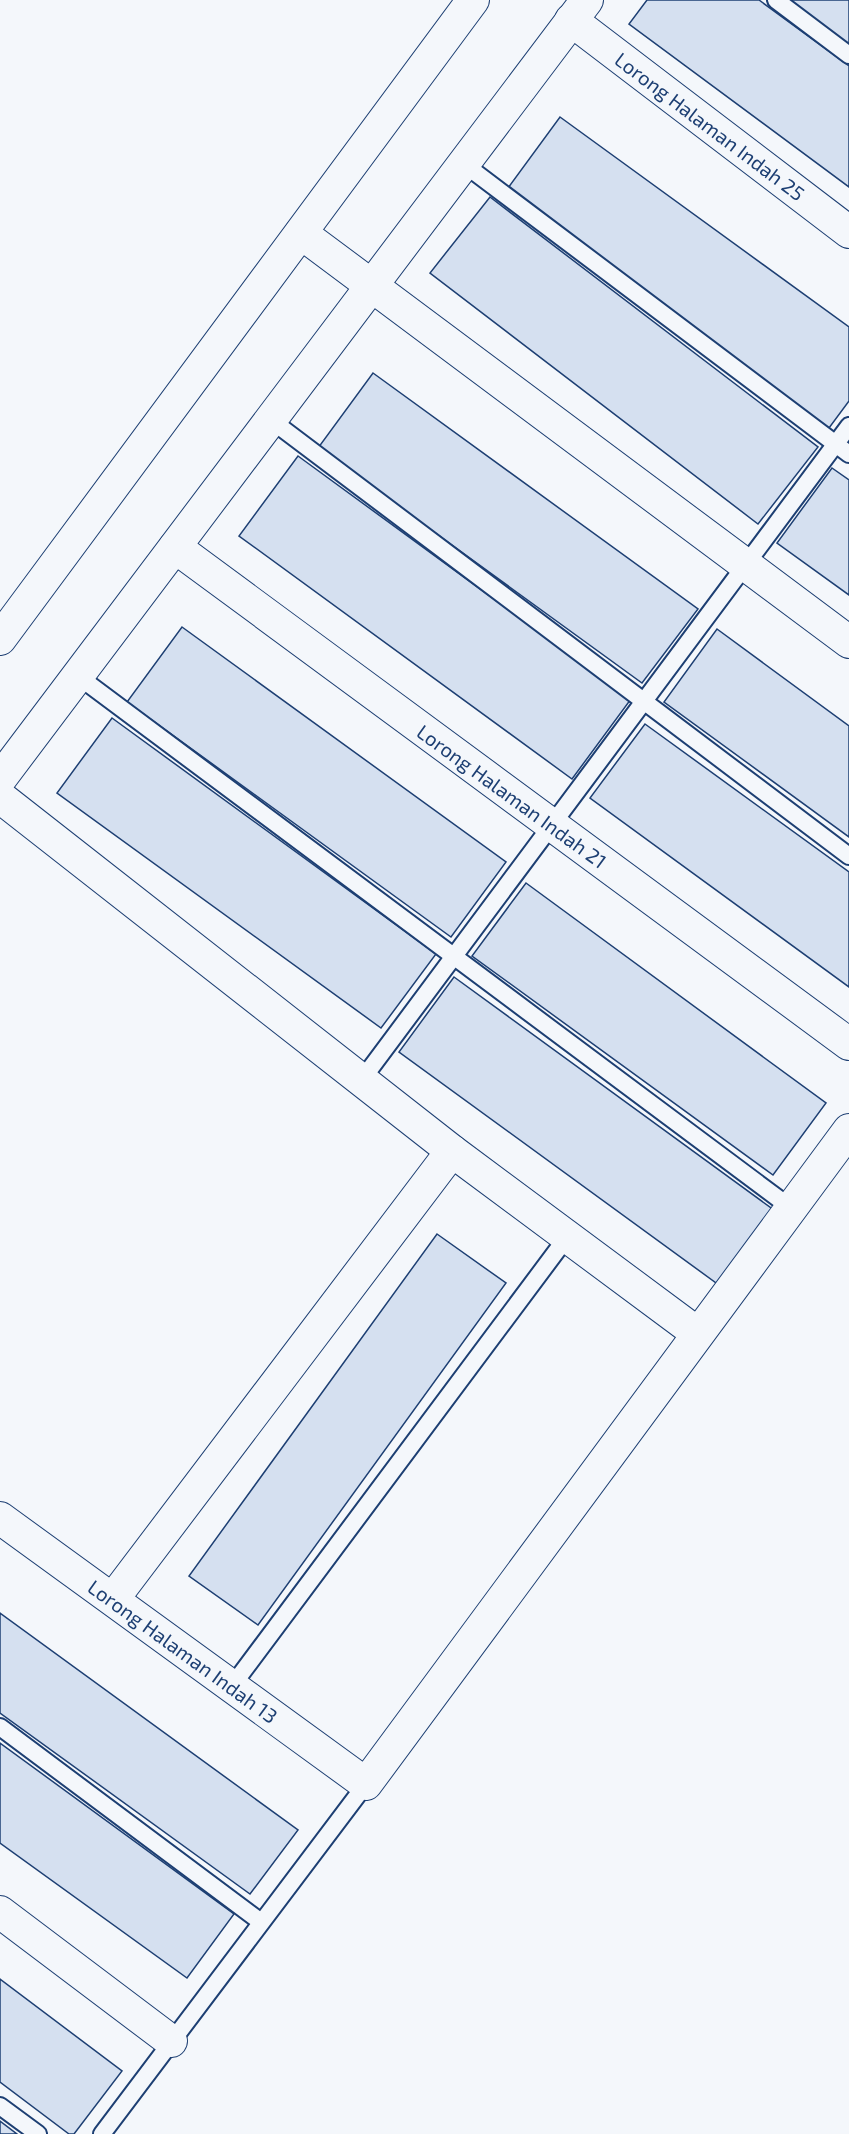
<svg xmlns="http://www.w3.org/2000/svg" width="849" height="2134" font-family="'Exo 2',sans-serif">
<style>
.building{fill:#d5e0f0;stroke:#1d3f73;stroke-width:1.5}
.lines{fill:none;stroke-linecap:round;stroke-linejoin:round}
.lane-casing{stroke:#1d3f73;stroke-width:20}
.street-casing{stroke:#1d3f73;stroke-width:34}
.lane{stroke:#f4f7fb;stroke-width:16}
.street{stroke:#f4f7fb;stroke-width:32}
.labels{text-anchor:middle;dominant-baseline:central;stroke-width:4.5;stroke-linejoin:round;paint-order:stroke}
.street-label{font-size:20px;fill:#1d3f73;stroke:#f4f7fb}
</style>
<rect width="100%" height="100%" fill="#f4f7fb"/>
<g class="building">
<polygon points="647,0 759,0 849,66 849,187 629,24"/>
<polygon points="787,0 849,0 849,46"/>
<polygon points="560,117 849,327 849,401 829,428 505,192"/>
<polygon points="490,197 818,447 758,524 430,273"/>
<polygon points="373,373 698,609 642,683 318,448"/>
<polygon points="298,456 631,699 572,779 239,536"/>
<polygon points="832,468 849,480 849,595 777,543"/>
<polygon points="182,627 506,862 451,937 127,702"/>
<polygon points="717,629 849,726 849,837 664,702"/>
<polygon points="112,718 436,954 381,1028 57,793"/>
<polygon points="645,724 849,872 849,987 590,798"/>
<polygon points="526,883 826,1103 773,1175 472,956"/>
<polygon points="454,977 778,1213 723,1288 399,1052"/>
<polygon points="437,1234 506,1283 258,1625 189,1576"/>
<polygon points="0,1613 298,1830 250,1894 0,1713"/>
<polygon points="0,1743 234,1914 187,1978 0,1843"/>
<polygon points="0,1979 122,2071 74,2134 69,2134 0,2082"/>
<polygon points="0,2121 17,2134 0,2134"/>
</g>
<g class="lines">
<g class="lane-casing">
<g id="lane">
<polyline points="776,0 849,55"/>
<polyline points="464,164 849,454"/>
<polyline points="271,420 849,856"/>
<polyline points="78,676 791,1208"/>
<polyline points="361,1081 849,426"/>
<polyline points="232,1686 567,1237"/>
<polyline points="0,1727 261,1922"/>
<polyline points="0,2106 38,2134"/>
<polyline points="102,2134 366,1784"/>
</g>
</g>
<g class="street-casing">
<g id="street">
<polyline points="571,20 849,232"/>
<polyline points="301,233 849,642"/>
<polyline points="175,547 849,1044"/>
<polyline points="0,639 473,0"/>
<polyline points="0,779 587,0"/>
<polyline points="0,797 452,1151 697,1333"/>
<polyline points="0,1518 366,1784 849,1130"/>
<polyline points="113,1599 452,1151"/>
<polyline points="0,1912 171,2041"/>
</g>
</g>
<use href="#lane" class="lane"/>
<use href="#street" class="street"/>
</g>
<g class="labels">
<g class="street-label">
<text transform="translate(710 126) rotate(37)">Lorong Halaman Indah 25</text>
<text transform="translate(512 796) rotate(36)">Lorong Halaman Indah 21</text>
<text transform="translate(183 1651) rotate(36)">Lorong Halaman Indah 13</text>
</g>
</g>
</svg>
